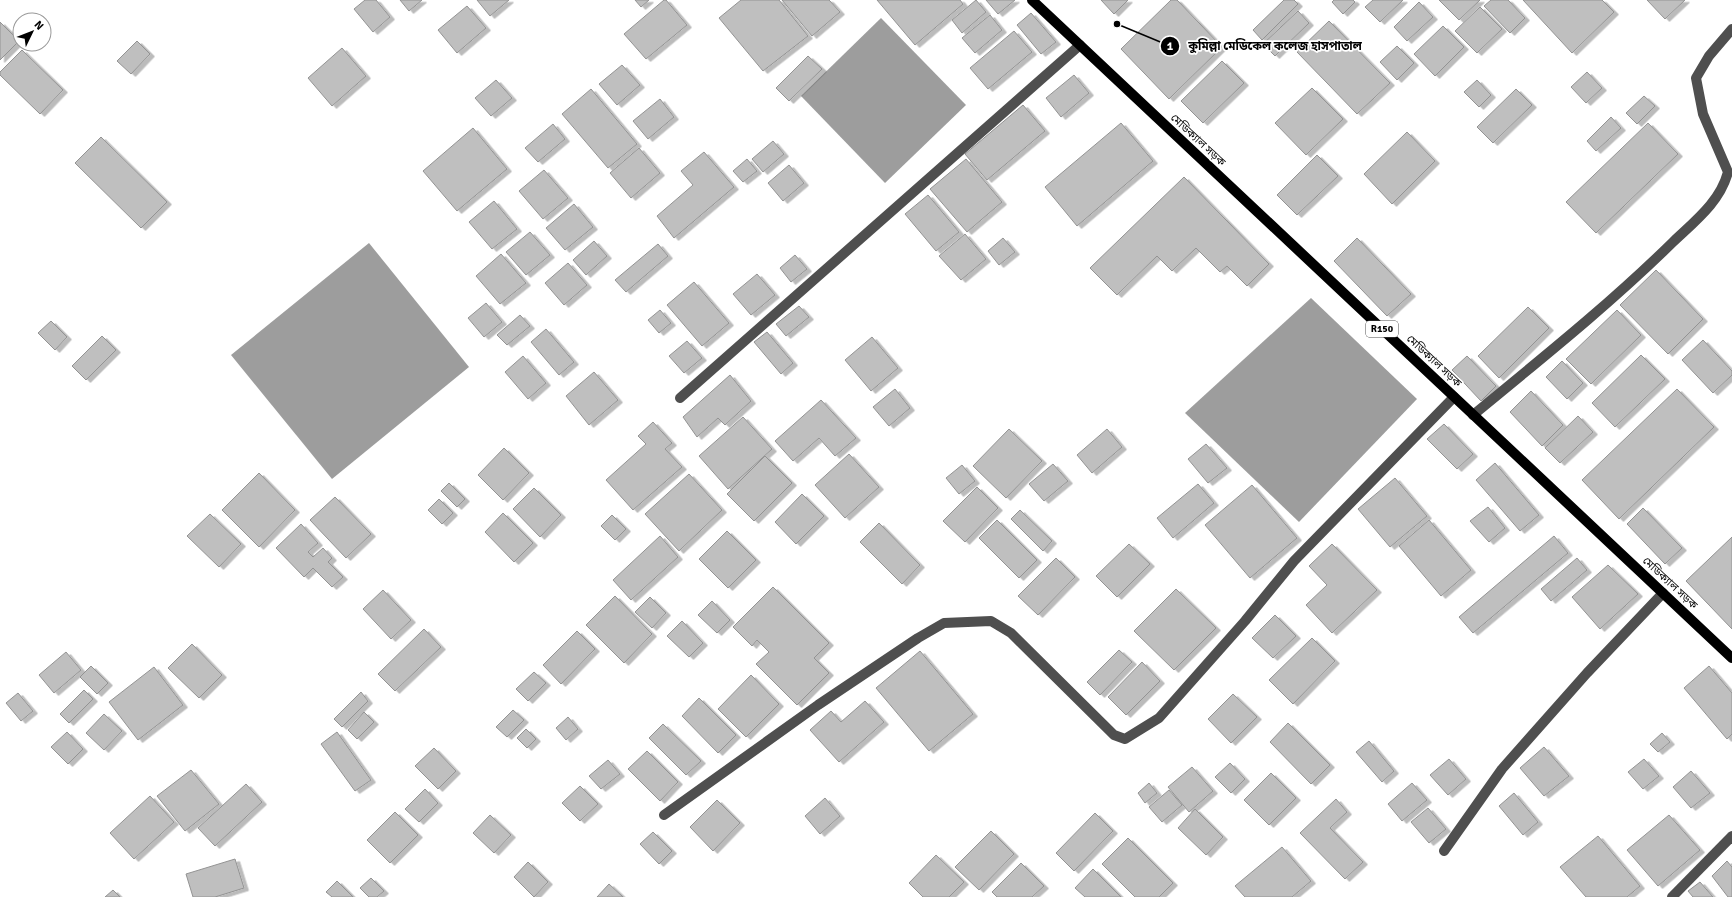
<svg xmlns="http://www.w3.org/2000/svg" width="1732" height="897" font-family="Signika,'Noto Sans Bengali',sans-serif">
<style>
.water{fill:#9d9d9d}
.building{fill:#bfbfbf;stroke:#939393;filter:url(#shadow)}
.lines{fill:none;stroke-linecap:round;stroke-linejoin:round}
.minor{stroke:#4f4f4f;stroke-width:10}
.major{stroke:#000;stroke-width:10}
.labels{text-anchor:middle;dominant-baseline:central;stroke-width:3.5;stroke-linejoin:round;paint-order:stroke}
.shield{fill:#fff;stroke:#4c4c4c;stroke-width:1}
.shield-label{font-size:10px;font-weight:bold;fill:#000}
.street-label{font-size:11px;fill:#000;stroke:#fff}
.leader{fill:none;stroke:#000;stroke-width:1.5}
.callout-dot{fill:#000;stroke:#fff;stroke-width:1.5}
.mark-label{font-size:12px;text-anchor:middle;font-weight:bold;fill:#fff}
.callout-label{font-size:12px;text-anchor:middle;font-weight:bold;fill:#000;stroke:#fff;stroke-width:3.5;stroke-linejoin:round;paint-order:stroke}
</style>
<defs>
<filter id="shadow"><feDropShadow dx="4.5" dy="2.5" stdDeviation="0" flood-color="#0004"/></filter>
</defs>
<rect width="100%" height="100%" fill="#fff"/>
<g class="water">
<polygon points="881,18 966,105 885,183 801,96"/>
<polygon points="369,243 469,367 332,479 231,355"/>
<polygon points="1311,298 1417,399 1299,522 1185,413"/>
</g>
<g class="building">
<polygon points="365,0 376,0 390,17 373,32 354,9"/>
<polygon points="400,0 422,0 409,11"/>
<polygon points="477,0 509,0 490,16"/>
<polygon points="635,0 649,0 641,7"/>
<polygon points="664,0 666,0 687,25 646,59 624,34"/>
<polygon points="741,0 779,0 808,36 763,71 719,18"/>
<polygon points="782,0 829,0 840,12 812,36"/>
<polygon points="877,0 960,0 963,4 915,45"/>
<polygon points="976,0 986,12 962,33 952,20"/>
<polygon points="986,0 1015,0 998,14"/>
<polygon points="1101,0 1128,0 1114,14"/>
<polygon points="1171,0 1177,0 1222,47 1169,99 1121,49"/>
<polygon points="1284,0 1294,0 1298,4 1262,40 1253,30"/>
<polygon points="1334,0 1353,0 1355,2 1343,14 1332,2"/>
<polygon points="1373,0 1403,0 1380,22 1365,7"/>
<polygon points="1439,0 1480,0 1459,20"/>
<polygon points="1491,0 1508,0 1525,18 1510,33 1484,6"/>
<polygon points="1523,0 1602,0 1614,12 1572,53"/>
<polygon points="1647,0 1685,0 1665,19"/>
<polygon points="1419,2 1433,17 1407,41 1394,27"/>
<polygon points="467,6 486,28 457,53 438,30"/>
<polygon points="1480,7 1502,29 1477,53 1455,31"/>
<polygon points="1298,11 1309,23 1275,56 1263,44"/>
<polygon points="1031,13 1056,42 1041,54 1017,25"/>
<polygon points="990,15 1002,30 975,53 962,38"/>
<polygon points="1329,21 1390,83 1357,114 1297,52"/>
<polygon points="0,22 19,41 0,60"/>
<polygon points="1443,26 1464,47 1435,76 1414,54"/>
<polygon points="1014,31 1032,52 988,89 970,68"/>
<polygon points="137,41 150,54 131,74 117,61"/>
<polygon points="1397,46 1414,63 1397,80 1380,62"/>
<polygon points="342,48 366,76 332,106 308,78"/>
<polygon points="22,50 63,90 40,114 0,75 0,72"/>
<polygon points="808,56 822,69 789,101 776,88"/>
<polygon points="1222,61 1244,83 1203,123 1181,101"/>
<polygon points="622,65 640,85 617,105 599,84"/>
<polygon points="1587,72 1602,88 1586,103 1571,87"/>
<polygon points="1074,75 1089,93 1061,117 1046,98"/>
<polygon points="496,80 512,98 491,116 475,98"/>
<polygon points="1477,80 1491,95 1479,107 1464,92"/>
<polygon points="1312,88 1343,119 1306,155 1275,123"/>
<polygon points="591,89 637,144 608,168 562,114"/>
<polygon points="1516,89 1532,105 1493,143 1477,127"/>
<polygon points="1644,96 1655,106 1637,124 1626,113"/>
<polygon points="660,99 674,117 648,139 633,121"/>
<polygon points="1023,105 1045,131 987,180 965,154"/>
<polygon points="1611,117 1621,128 1596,151 1587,141"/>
<polygon points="1121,123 1153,161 1077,226 1045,187"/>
<polygon points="1648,123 1678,154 1596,233 1566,202"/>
<polygon points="553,124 565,139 538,162 525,148"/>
<polygon points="473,128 507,169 457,211 423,171"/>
<polygon points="1407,132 1435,161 1392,204 1364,174"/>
<polygon points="101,137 167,202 141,228 75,163"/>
<polygon points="773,141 784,154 763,172 752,159"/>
<polygon points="639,148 660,173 631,198 610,173"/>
<polygon points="704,152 734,187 674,238 657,216 693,185 681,171"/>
<polygon points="1317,155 1338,176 1297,215 1277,195"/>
<polygon points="747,159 757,171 743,182 733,171"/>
<polygon points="966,159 1002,202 967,232 930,189"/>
<polygon points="789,165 804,183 783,201 768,183"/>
<polygon points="544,170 568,198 543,219 519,191"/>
<polygon points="1184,177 1269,264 1247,286 1227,266 1220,272 1196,248 1172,271 1157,256 1117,295 1090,268"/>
<polygon points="928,195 959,232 936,251 905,214"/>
<polygon points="494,201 517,229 492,249 469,222"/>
<polygon points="574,204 593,227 565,250 546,228"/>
<polygon points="530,232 550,255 526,275 506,252"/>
<polygon points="965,234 986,259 961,280 939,256"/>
<polygon points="1003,238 1015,252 999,265 988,251"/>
<polygon points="1357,238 1411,294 1387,316 1334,261"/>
<polygon points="594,241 607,256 586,275 573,260"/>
<polygon points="658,244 668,256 626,292 615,280"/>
<polygon points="501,254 526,283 500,304 476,276"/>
<polygon points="795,255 807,269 791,282 780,268"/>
<polygon points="568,263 587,285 564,305 545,283"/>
<polygon points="1656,270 1703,319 1668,354 1620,305"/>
<polygon points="757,274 775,295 751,315 733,294"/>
<polygon points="694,282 729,323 702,346 667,305"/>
<polygon points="486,303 502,322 484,337 468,318"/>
<polygon points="799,306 809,317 786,336 776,324"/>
<polygon points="1528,307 1549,328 1499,378 1478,356"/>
<polygon points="660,310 671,323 659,333 648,320"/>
<polygon points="1617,310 1641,335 1591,384 1566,359"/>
<polygon points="520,315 530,326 507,345 497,335"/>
<polygon points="51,321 67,337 55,350 38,333"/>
<polygon points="546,329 574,362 559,375 531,342"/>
<polygon points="767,332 793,363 781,374 754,342"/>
<polygon points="102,336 116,350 86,380 72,366"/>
<polygon points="872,337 898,368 871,391 845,360"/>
<polygon points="1703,340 1732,371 1732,375 1713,393 1682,360"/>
<polygon points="687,341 702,358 684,373 669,356"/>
<polygon points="1641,355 1665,379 1615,427 1592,403"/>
<polygon points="523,356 546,383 528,399 505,372"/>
<polygon points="1467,356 1496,386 1481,401 1452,370"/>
<polygon points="1562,361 1583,383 1567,399 1546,377"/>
<polygon points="594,372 618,400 589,425 566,396"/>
<polygon points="730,375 751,401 725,425 718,418 697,437 683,417"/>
<polygon points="895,389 910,408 889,426 873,407"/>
<polygon points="1677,389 1714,427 1619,519 1582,480"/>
<polygon points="1531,391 1563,425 1542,446 1510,412"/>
<polygon points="821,400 856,438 835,456 819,438 793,461 775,441"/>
<polygon points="1578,416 1593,432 1560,463 1545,448"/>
<polygon points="743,417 772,449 728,489 699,456"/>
<polygon points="653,422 672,443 665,449 682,467 633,510 606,480 646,444 638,436"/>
<polygon points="1444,424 1473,454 1457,469 1427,439"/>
<polygon points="1009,429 1042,461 1006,498 973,466"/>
<polygon points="1107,429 1122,447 1092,473 1077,455"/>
<polygon points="1206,444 1227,468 1208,483 1188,459"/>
<polygon points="504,448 529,473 503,500 478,475"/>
<polygon points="849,454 879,487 845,518 815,485"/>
<polygon points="765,456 792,483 754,521 727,494"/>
<polygon points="1495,463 1539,515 1520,531 1476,480"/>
<polygon points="1053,464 1068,481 1044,501 1029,484"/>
<polygon points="962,465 975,481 959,494 946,478"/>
<polygon points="259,473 295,510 259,547 222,510"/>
<polygon points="689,474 722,510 679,551 645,514"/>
<polygon points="1395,478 1427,516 1390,547 1358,509"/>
<polygon points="449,483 465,499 457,507 441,491"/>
<polygon points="1198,484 1214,503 1173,538 1157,518"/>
<polygon points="1252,485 1297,538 1250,578 1205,525"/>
<polygon points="977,487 998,508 965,542 943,521"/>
<polygon points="534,488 561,515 540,537 513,509"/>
<polygon points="802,494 824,516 796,544 775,522"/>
<polygon points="335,497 371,534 346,558 310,520"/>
<polygon points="439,499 453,513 442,524 428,510"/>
<polygon points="1488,507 1505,528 1489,542 1470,521"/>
<polygon points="1643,508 1682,548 1665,564 1627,524"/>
<polygon points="1020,510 1052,541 1043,551 1011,519"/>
<polygon points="503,513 533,543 514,562 485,532"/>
<polygon points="210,514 241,544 219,567 187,536"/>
<polygon points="612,515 626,529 615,540 601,526"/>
<polygon points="997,520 1037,560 1019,578 979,538"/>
<polygon points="1429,520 1471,570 1441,596 1399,546"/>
<polygon points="879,523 920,565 902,584 860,542"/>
<polygon points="301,524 318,543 308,552 313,557 323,548 332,558 328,562 343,577 332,587 313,568 304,577 276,548"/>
<polygon points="727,531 756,560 728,588 699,559"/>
<polygon points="660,536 678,557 631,600 613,580"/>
<polygon points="1554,536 1568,553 1473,633 1459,617"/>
<polygon points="1732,537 1732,629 1686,581"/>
<polygon points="1129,544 1150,564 1117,597 1096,576"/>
<polygon points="1332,544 1377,590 1332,633 1306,605 1327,585 1309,566"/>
<polygon points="1056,558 1075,577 1038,615 1018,596"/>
<polygon points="1577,558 1587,570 1551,601 1541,589"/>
<polygon points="1608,565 1638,594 1600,629 1572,597"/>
<polygon points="773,587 829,643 814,658 829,673 797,705 756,664 769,652 757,640 752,646 733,627"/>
<polygon points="1176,589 1216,628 1174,670 1134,631"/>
<polygon points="383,590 411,620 391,639 363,609"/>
<polygon points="615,596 652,634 624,663 586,625"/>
<polygon points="650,597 666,613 652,628 635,612"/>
<polygon points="712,601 730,620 717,633 698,615"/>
<polygon points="1275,615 1296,636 1273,658 1252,638"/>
<polygon points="682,621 703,643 689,657 667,636"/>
<polygon points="424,629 441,647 395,691 378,674"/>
<polygon points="577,631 595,649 561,684 543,665"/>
<polygon points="1312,638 1335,661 1293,704 1269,680"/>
<polygon points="192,644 222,675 199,698 168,668"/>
<polygon points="1119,650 1132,662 1100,695 1087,682"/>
<polygon points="920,651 973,714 929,751 876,688"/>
<polygon points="66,652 81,670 54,693 39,675"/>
<polygon points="1142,662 1160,681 1126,715 1108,697"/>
<polygon points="91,666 108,683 97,694 80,677"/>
<polygon points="1709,666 1732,693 1732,734 1727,739 1684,688"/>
<polygon points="154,667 183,705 138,740 109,702"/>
<polygon points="534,672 546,683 528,701 516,689"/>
<polygon points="751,675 779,704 746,737 718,709"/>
<polygon points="84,690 93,699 69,723 60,714"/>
<polygon points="361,692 368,701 342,727 334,719"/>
<polygon points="18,693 33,711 21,721 6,703"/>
<polygon points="1233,694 1257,717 1231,743 1208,719"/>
<polygon points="699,698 736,735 718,753 682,716"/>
<polygon points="865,701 884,722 839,762 810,730 831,711 841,722"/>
<polygon points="513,710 524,720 507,737 496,727"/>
<polygon points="364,712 374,722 357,739 348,730"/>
<polygon points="104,714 122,731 104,750 86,733"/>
<polygon points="568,717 578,729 566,740 556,728"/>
<polygon points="1288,723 1330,765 1311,784 1270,742"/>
<polygon points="663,724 701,761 686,775 649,738"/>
<polygon points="526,729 536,739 527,748 517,738"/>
<polygon points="67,732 83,749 68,764 51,747"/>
<polygon points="337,732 371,780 355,791 321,744"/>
<polygon points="1662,733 1670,742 1658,752 1650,744"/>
<polygon points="1369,741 1394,771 1382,782 1356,752"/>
<polygon points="1544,747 1569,776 1544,796 1520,768"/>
<polygon points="434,748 456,771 438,789 415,766"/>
<polygon points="647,751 678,782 660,801 628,769"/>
<polygon points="1449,759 1466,779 1448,795 1430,775"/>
<polygon points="1644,759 1659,776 1643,789 1628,772"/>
<polygon points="608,760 620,774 601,789 589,776"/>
<polygon points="1230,763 1245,779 1231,793 1215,777"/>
<polygon points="1192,767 1213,791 1189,812 1168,787"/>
<polygon points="191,770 219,804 185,831 157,796"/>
<polygon points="1691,771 1710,793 1691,808 1673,787"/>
<polygon points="1271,773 1296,798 1269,825 1244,800"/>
<polygon points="1149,783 1157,793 1145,803 1138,793"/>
<polygon points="1412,783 1427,800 1402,821 1388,804"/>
<polygon points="246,784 262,802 215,846 198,828"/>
<polygon points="580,786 598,804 580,821 562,803"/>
<polygon points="425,789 438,803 419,822 405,809"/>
<polygon points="1169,790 1182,805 1162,822 1149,807"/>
<polygon points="1514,793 1538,822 1523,835 1499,806"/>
<polygon points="150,796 174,822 134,859 110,833"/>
<polygon points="825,798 840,816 820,834 805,816"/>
<polygon points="1336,799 1347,812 1330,828 1363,862 1345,879 1300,833"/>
<polygon points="717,800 740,823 713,851 690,827"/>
<polygon points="1428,808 1446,829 1429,843 1411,822"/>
<polygon points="1195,809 1223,837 1206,855 1178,828"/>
<polygon points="395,812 418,835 390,863 367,840"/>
<polygon points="1095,813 1113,831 1074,871 1056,853"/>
<polygon points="490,815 511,835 494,853 473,833"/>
<polygon points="1669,815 1700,850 1658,886 1627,850"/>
<polygon points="991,831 1014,854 979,890 955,867"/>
<polygon points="653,832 672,851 659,864 640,844"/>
<polygon points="1598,836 1640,886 1627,897 1586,897 1560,867"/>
<polygon points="1128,838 1173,883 1159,897 1135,897 1102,864"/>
<polygon points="1282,847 1311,881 1292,897 1245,897 1235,886"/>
<polygon points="936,855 964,882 949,897 923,897 909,883"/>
<polygon points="235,859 244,888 215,897 193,897 186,874"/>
<polygon points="1727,861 1732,867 1732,897 1728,897 1712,876"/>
<polygon points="528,862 548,882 534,897 514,877"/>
<polygon points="1021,863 1044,886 1032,897 997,897 992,892"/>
<polygon points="1093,869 1121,897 1085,897 1075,888"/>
<polygon points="371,878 384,891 377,897 369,897 360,888"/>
<polygon points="337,881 353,897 332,897 326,892"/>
<polygon points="1700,882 1713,897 1693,897 1688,891"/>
<polygon points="609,884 623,897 597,897"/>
<polygon points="113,890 120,897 105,897"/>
</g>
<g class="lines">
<g class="minor">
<polyline points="680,398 1080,45"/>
<path d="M1473,415C1541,359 1610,304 1673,242C1695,221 1720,202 1728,172L1703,114L1696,78L1709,56L1732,29"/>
<polyline points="664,815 818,705 918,638 944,623 991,621 1011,633 1114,735 1125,739 1159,718 1245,621 1294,561 1454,397"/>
<polyline points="1444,851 1502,769 1587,673 1663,593"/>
<polyline points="1672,897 1732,836"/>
</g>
<polyline class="major" points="1032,0 1732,658"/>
</g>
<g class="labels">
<rect class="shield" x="1366" y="321" width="32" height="16" rx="3"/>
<g class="shield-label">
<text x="1382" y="329">R150</text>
</g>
<g class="street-label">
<text transform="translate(1198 140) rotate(43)">মেডিক্যাল সড়ক</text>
<text transform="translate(1434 361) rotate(43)">মেডিক্যাল সড়ক</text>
<text transform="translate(1670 583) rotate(43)">মেডিক্যাল সড়ক</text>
</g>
</g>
<path class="leader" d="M1117 24L1170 46"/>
<g class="callout-dot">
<circle cx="1117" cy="24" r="4"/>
<circle cx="1170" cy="46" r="10"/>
</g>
<g class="mark-label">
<text x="1170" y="50">1</text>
</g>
<g class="callout-label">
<text x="1275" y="50">কুমিল্লা মেডিকেল কলেজ হাসপাতাল</text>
</g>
<g transform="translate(32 32) rotate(47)"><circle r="19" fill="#ffffff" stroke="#999999"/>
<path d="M0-3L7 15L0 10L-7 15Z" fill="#000000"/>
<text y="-6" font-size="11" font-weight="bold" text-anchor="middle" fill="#000000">N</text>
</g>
</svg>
